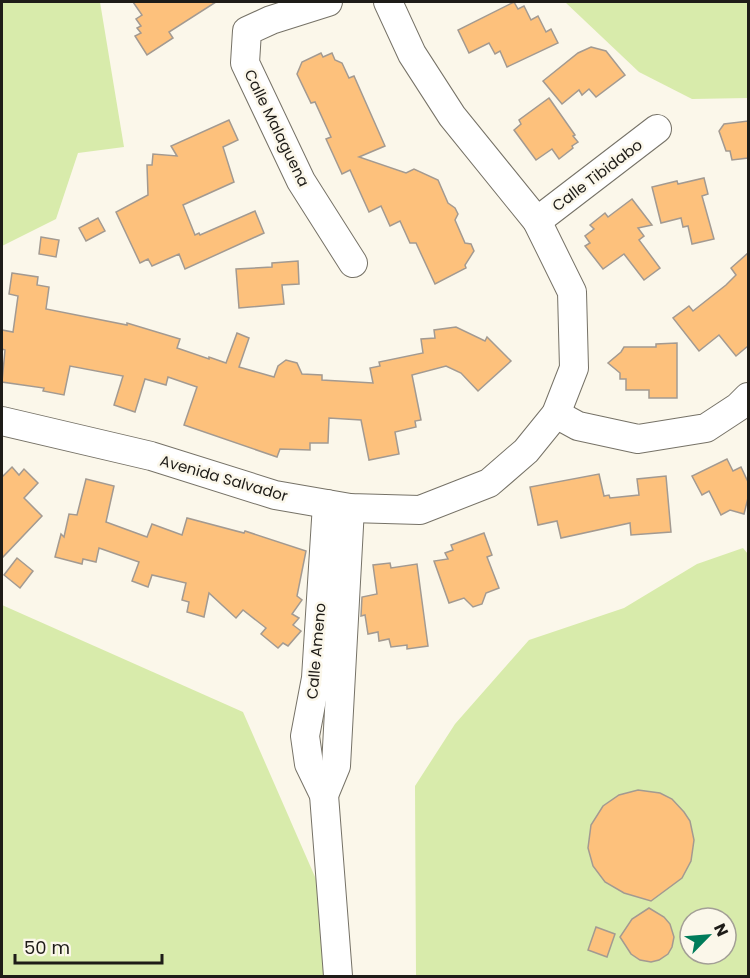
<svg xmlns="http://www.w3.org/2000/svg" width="750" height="978" font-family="Poppins,sans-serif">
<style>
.green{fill:#d8ebab;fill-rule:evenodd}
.building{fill:#fdc17c;stroke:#a39a91;stroke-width:1.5}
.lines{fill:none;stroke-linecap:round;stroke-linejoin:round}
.minor-casing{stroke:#767267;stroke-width:30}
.minor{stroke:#fff;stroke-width:28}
.labels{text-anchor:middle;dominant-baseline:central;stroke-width:5;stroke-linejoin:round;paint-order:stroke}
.street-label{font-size:15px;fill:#1e1c18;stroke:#fbf7ea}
</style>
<rect width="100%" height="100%" fill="#fbf7ea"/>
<g class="green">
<polygon points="2,2 100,2 124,147 78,153 56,219 2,246"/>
<polygon points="565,2 748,2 748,98 692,99 639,72"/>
<path d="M743,548L748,554V976H416L415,786L455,724L529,640L624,608L697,564ZM690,918H726V954H690Z"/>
<polygon points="2,605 243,712 343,941 329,976 2,976"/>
</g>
<g class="building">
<polygon points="133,2 216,2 169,32 173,38 147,55 135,36 141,33 137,28 141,26 136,19 142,15"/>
<polygon points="514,2 518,9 524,6 531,20 538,16 546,32 551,29 558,43 507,67 500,51 495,54 489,43 469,53 458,30"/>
<polygon points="591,47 606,51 625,75 596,97 589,89 582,95 579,90 562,104 543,81 578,53"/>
<polygon points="321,53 323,57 332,53 335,60 342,63 349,78 354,76 385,146 359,157 406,173 414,169 438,180 448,203 455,208 458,214 455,220 465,243 471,244 474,251 465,265 466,268 435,284 416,243 410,243 400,221 390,226 381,206 369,212 350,170 342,174 326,139 331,137 315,102 311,103 297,74 302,62"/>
<polygon points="549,98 575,135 573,136 578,142 572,146 573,148 559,159 552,149 536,160 514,130 521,124 519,120"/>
<polygon points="229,120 238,140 223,147 234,182 183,205 195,235 199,233 200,235 255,211 264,233 185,269 179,254 152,266 148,259 140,263 116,212 148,195 147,165 152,165 153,154 177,156 171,146"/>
<polygon points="748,121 748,158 732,160 730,151 726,151 719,131 724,124"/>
<polygon points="704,178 708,194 702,196 714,239 692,244 688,226 683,227 681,218 661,223 652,187 677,181 678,184"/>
<polygon points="632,199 652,225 638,228 644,236 639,240 660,268 644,280 624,254 603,269 585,246 590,243 585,236 594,229 590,225 605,213 608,217"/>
<polygon points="98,218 105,231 86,241 79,228"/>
<polygon points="41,237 59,240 56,257 39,254"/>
<polygon points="748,253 748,346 736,356 719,335 699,351 673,318 689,306 693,311 726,285 736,275 731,268"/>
<polygon points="298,261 299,284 282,285 284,304 239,308 236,269 272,267 272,263"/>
<polygon points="12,273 38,277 37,285 49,287 46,309 127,325 127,323 180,339 177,348 209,359 209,357 226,363 237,333 249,338 239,367 274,377 278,366 286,360 297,363 302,374 322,375 322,380 373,383 370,368 380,366 379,362 423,353 421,339 435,338 434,330 456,327 485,341 487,337 511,361 478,391 461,373 446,366 412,375 421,420 415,421 416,427 395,432 399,454 369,460 361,420 329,418 328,443 310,443 310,450 280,449 277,457 184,425 197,387 168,377 166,385 145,379 135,412 114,405 123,376 70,366 64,395 43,391 44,388 2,382 5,350 2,349 2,330 13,332 18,296 9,294"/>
<polygon points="677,343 677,398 649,398 649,390 626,390 626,379 620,379 620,373 608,363 621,352 624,347 656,347 656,344"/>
<polygon points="727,459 733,471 741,467 748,482 748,498 744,514 730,510 721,515 709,491 702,495 692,476"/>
<polygon points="12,467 19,475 24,469 38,483 24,498 42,516 2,558 2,477"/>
<polygon points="599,474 604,496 609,495 610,498 639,495 637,479 666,476 671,532 631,535 630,523 561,538 557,521 538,525 530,487"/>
<polygon points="86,479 114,486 106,522 147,537 152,524 182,535 187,518 244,533 245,531 306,551 297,596 302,600 292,614 299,618 293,625 301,631 288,646 283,643 278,648 261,634 266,628 243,610 236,618 209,593 204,617 187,612 189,602 182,600 186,583 152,575 148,587 132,581 139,562 99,548 96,562 83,559 82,564 55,557 61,534 64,537 69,514 77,515"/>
<polygon points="484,533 492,555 487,557 499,588 486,593 482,604 473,607 464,598 449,603 434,561 448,559 445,553 453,550 451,545"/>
<polygon points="17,558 33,571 20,588 4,575"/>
<polygon points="390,563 391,568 417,564 428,646 407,649 407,645 391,647 389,639 379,641 378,632 368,634 365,615 361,616 362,597 377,594 373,565"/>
<polygon points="638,790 660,793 672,799 684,812 690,821 694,840 691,861 682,878 651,901 624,893 605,882 593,866 588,848 591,825 603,806 619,795"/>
<polygon points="649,908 664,917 670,924 674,937 672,947 668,954 659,960 651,962 640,960 631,954 620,937 632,919"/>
<polygon points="596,927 615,934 607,957 588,950"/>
</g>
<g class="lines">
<g class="minor-casing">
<g id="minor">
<polyline points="328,2 271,20 247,31 245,63 301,181 353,263"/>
<polyline points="537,221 657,129"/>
<polyline points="556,414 578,426 638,439 706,428 738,407 748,397"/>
<polyline points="2,421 151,456 275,495 350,508 420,510 489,483 526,451 556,414 574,368 572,292 537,221 452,116 412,54 388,2"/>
<polyline points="327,504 316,678 305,736 309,764 324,795 338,976"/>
<polyline points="324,795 336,766 350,508"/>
</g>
</g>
<use href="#minor" class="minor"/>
</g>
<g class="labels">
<g class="street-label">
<text transform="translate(277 128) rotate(64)">Calle Malaguena</text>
<text transform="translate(597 175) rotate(-37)">Calle Tibidabo</text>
<text transform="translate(224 478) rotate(16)">Avenida Salvador</text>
<text transform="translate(316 651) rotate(-85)">Calle Ameno</text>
</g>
</g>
<rect width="750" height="978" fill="none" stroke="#1e1c18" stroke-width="6"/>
<g transform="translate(708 936) rotate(65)"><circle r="28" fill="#fbf7ea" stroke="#a39f96" stroke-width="1.5"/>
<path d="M0-4.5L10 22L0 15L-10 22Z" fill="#007c5a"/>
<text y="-9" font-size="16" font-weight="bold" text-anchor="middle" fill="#1e1c18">N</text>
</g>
<path d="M15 954v9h147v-9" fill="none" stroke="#1e1c18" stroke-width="3"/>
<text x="24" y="954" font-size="18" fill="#1e1c18" stroke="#fbf7ea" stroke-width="4.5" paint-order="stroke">50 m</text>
</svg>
